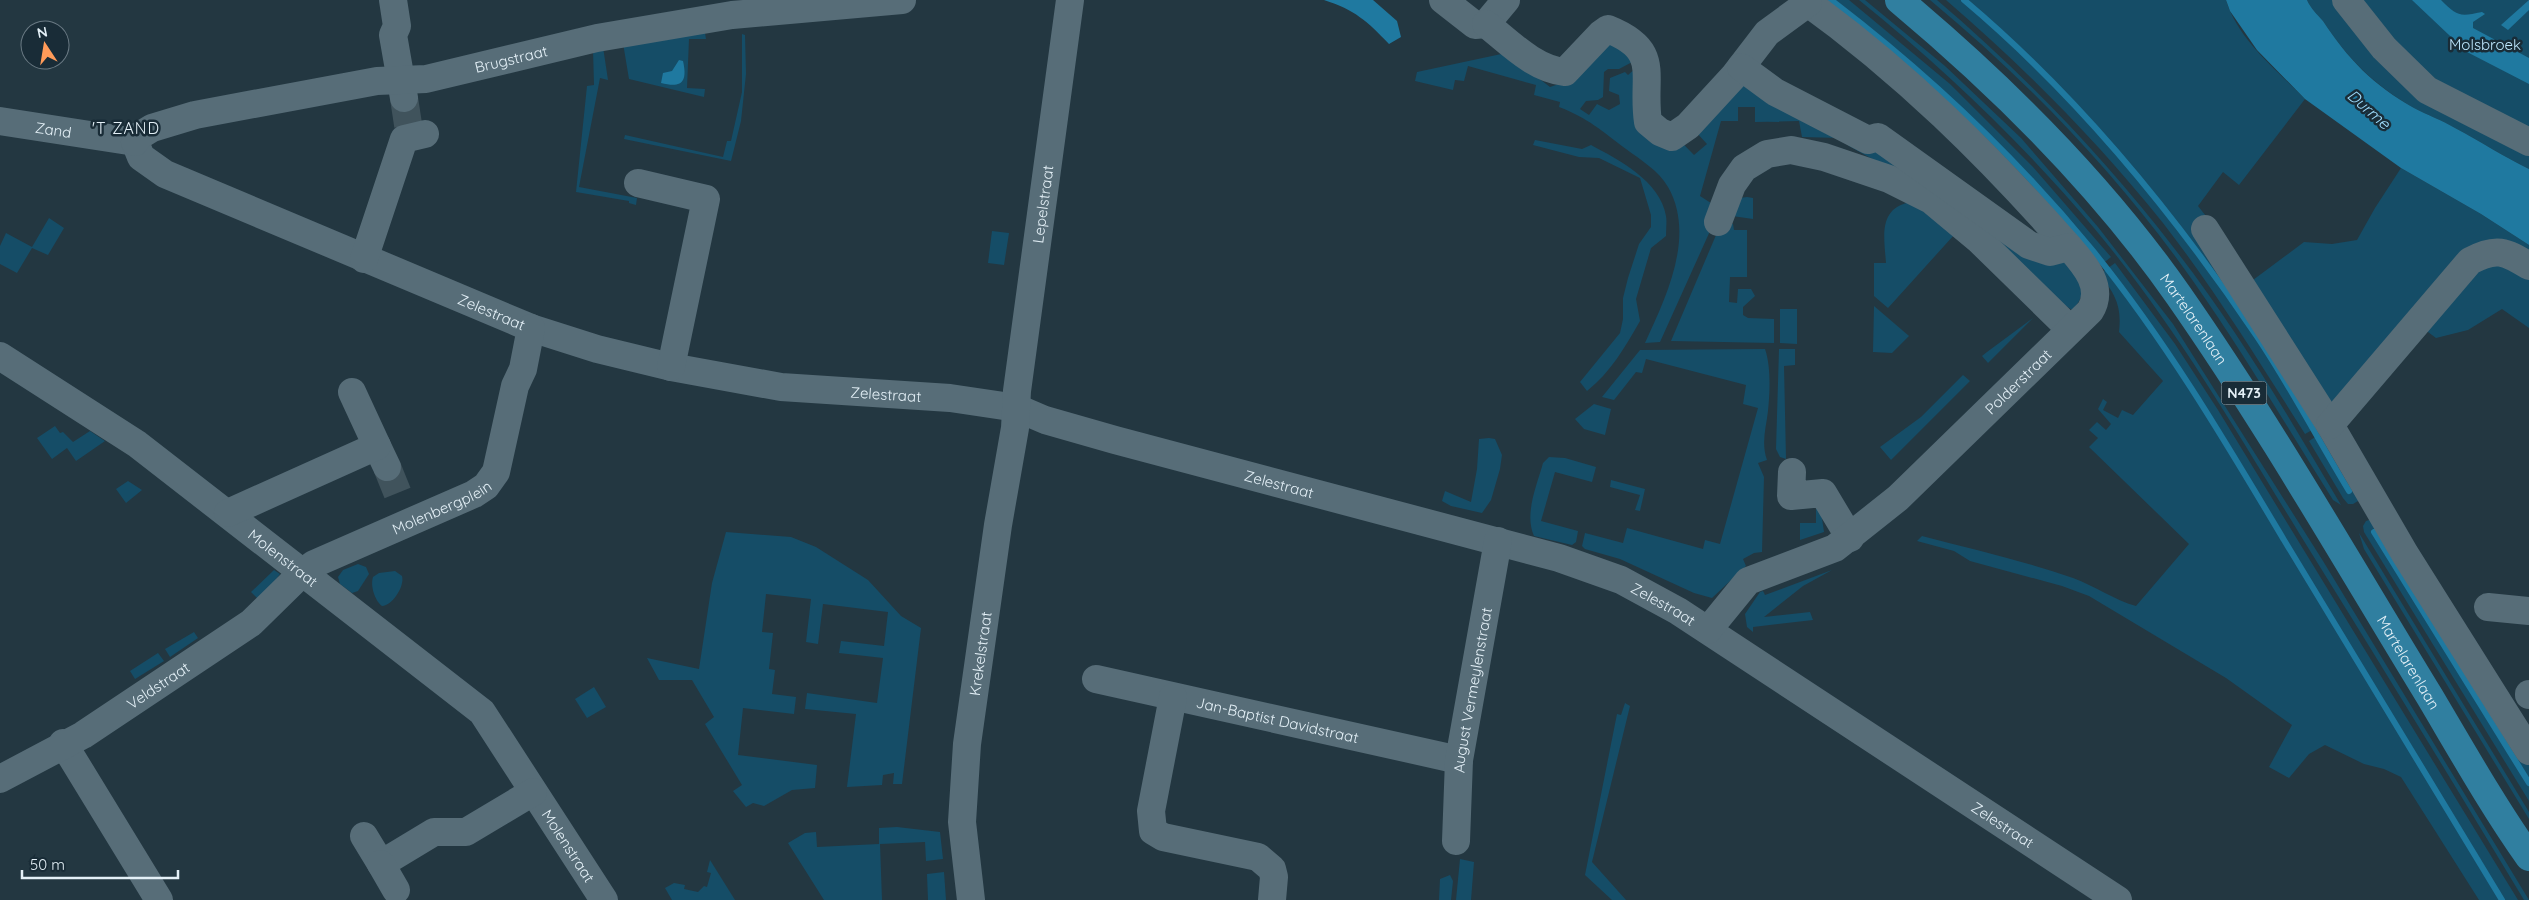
<svg xmlns="http://www.w3.org/2000/svg" width="2529" height="900" font-family="Quicksand,sans-serif">
<style>
.green{fill:#154d67}
.water{fill:#1f79a0}
.lines{fill:none;stroke-linecap:round;stroke-linejoin:round}
.stream{stroke:#1f79a0;stroke-width:6}
.minor-tunnel{stroke:#40535c;stroke-width:28;stroke-dasharray:28 14;stroke-linecap:butt}
.minor{stroke:#576d78;stroke-width:28}
.major{stroke:#307fa0;stroke-width:28}
.labels{text-anchor:middle;dominant-baseline:central;stroke-width:5;stroke-linejoin:round;paint-order:stroke}
.shield{fill:#192c37;stroke:#a7b5bd;stroke-width:1}
.shield-label{font-size:14px;font-weight:bold;fill:#e4f0f7}
.park-label{font-size:15px;fill:#bee7fd;stroke:#192c37}
.street-label{font-size:15px;fill:#e4f0f7;stroke:#192c37}
.water-label{font-size:16px;font-style:italic;fill:#9edcfd;stroke:#192c37}
.neighbourhood-label{font-size:16px;letter-spacing:1px;fill:#e4f0f7;stroke:#192c37}
</style>
<rect width="100%" height="100%" fill="#233741"/>
<g class="green">
<polygon points="1818,0 1849,0 1950,84 2033,167 2111,257 2096,269"/>
<path d="M1859,0H1865L1945,66L2021,138L2098,227L2173,324L2323,561L2529,900H2524C2450,777 2375,655 2299,533C2235,429 2173,322 2094,228C2023,144 1945,69 1859,0Z"/>
<path d="M1930,0H1937C2024,74 2104,157 2174,248C2237,329 2289,417 2341,505L2333,500C2287,427 2243,352 2193,281C2119,176 2029,82 1930,0Z"/>
<path d="M1946,0H2226C2238,40 2277,70 2305,99L2239,185L2223,172L2198,206L2213,225L2323,424L2305,434C2260,363 2215,290 2163,223C2098,142 2025,68 1946,0Z"/>
<path d="M2307,0H2529V169C2504,157 2480,141 2455,128C2442,120 2427,115 2414,108C2373,84 2349,60 2323,21C2317,14 2311,9 2307,0Z"/>
<polygon points="705,33 706,39 689,39 687,88 705,89 704,97 629,79 623,43"/>
<polygon points="742,34 745,35 746,74 741,121 731,161 624,139 625,135 723,157 727,141 731,141 742,92"/>
<path d="M1607,40L1636,60L1619,69H1608L1604,72L1603,97L1598,100L1586,101L1580,109L1589,115L1597,104L1609,110L1620,104L1619,95L1609,91L1610,78L1625,72L1628,75L1637,67V97L1694,155L1707,144L1696,132L1735,81L1919,172L2073,267C2081,283 2088,295 2072,310L2063,304L1890,169L1849,146L1840,138L1802,137L1799,121L1755,122V107H1738V121H1721L1700,196L1714,205L1715,220L1660,342L1645,343C1666,297 1696,236 1668,187C1659,171 1641,160 1626,149C1602,131 1588,118 1559,107L1560,102L1534,95L1536,85L1468,66L1464,81L1455,80L1453,90L1415,81L1417,72L1506,53L1550,87L1565,82Z"/>
<polygon points="603,47 608,80 600,78 579,187 637,198 636,205 629,203 629,201 576,192 587,86 594,85 593,49"/>
<path d="M1535,140L1582,149L1591,145C1619,160 1660,181 1666,216C1667,222 1666,229 1666,236L1651,248L1636,299L1640,321C1625,347 1611,372 1587,391L1580,382L1620,333L1623,319V298L1628,278L1639,244L1651,227V215L1640,178L1599,158L1579,157L1533,145Z"/>
<polygon points="2401,168 2481,214 2529,245 2529,328 2502,309 2468,330 2436,338 2424,329 2322,413 2253,280 2304,242 2332,244 2357,240 2375,208"/>
<polygon points="1747,197 1753,198 1753,219 1732,216 1740,198"/>
<path d="M1911,202L1954,235L1888,308L1874,296V263H1886C1884,236 1878,208 1911,202Z"/>
<polygon points="49,218 64,228 48,255 32,248 17,273 0,264 0,246 6,233 32,247"/>
<polygon points="1722,221 1733,224 1734,230 1747,230 1747,277 1730,277 1729,302 1737,303 1738,289 1751,289 1755,296 1743,307 1743,315 1748,318 1774,319 1774,343 1671,341"/>
<polygon points="992,231 1009,233 1004,265 988,263"/>
<path d="M2115,263L2175,344L2218,410L2518,900H2479L2401,777L2384,769L2364,764L2325,745L2309,754L2289,778L2269,767L2292,725L2226,678L2089,596L2062,586L1970,561L1954,551L1917,541L1922,536C1972,549 2024,561 2073,578C2095,586 2114,600 2136,606L2189,544L2089,447L2098,438L2089,430L2097,422L2106,430L2111,424L2098,409L2103,399L2107,402L2103,410L2118,418L2122,410L2133,415L2163,381L2119,332C2122,305 2115,295 2100,274Z"/>
<polygon points="1874,306 1909,336 1892,353 1873,352"/>
<polygon points="1780,309 1797,309 1797,344 1780,343"/>
<polygon points="2033,318 1988,363 1982,356 1987,352"/>
<path d="M1765,349C1771,366 1770,392 1768,411C1766,428 1761,443 1767,460L1758,463L1764,477L1762,552L1754,553L1743,559L1746,566L1712,598L1694,593L1620,559L1585,549L1582,546L1585,533L1623,543L1627,528L1703,549L1705,540L1720,544L1758,408L1743,404L1746,385L1646,359L1642,373L1636,372L1614,400L1602,397L1640,350Z"/>
<polygon points="1779,349 1795,349 1795,365 1784,366 1786,459 1780,457 1776,449"/>
<polygon points="1963,375 1970,381 1891,460 1880,447 1921,417"/>
<polygon points="1594,404 1611,409 1605,435 1584,429 1575,419"/>
<polygon points="55,426 60,433 63,432 73,442 90,431 105,441 76,461 67,448 52,459 37,438"/>
<polygon points="2326,430 2359,491 2358,501 2353,504 2348,504 2343,498 2309,441"/>
<polygon points="1489,438 1495,439 1502,455 1500,469 1491,500 1482,513 1451,506 1442,501 1445,491 1471,502 1477,469 1479,439"/>
<path d="M1549,457L1565,458L1596,467L1592,482L1555,472L1541,521L1578,531L1576,542L1572,545L1534,536C1524,514 1537,485 1543,463Z"/>
<polygon points="1611,480 1645,489 1640,511 1635,510 1640,495 1610,487"/>
<polygon points="128,481 142,490 126,503 116,489"/>
<polygon points="1819,498 1824,532 1800,540 1800,523 1816,523 1816,499"/>
<polygon points="2372,519 2529,761 2529,801 2364,532 2363,526 2366,521"/>
<polygon points="726,532 791,537 816,547 868,580 901,616 921,628 902,784 893,784 894,773 883,775 882,785 847,787 856,714 805,709 807,693 877,703 883,658 839,653 841,641 884,646 888,612 823,604 818,644 806,642 811,599 766,594 762,632 773,633 769,669 775,670 772,694 796,697 794,714 743,708 738,755 817,765 815,788 792,790 764,806 753,803 746,807 733,791 742,785 705,724 714,717 692,680 659,680 647,658 699,669 712,583"/>
<polygon points="2359,533 2529,812 2529,819 2364,549"/>
<polygon points="358,564 366,567 369,574 358,591 352,593 340,584 338,577 343,570"/>
<polygon points="274,570 280,574 260,601 251,592"/>
<polygon points="1832,570 1803,586 1764,617 1810,612 1813,620 1753,627 1753,632 1747,627 1745,614 1760,592 1763,591 1765,595"/>
<path d="M395,571L402,576C405,586 392,606 382,606C375,601 370,586 373,577L379,573Z"/>
<polygon points="194,632 198,638 170,657 165,649"/>
<polygon points="158,653 164,661 135,679 130,671"/>
<polygon points="594,687 606,707 587,718 575,699"/>
<polygon points="1625,703 1630,706 1592,862 1626,900 1612,900 1585,875 1617,714 1621,715"/>
<polygon points="897,827 940,832 943,859 926,861 925,842 880,844 882,900 824,900 788,843 805,833 816,832 817,847 879,844 879,828"/>
<polygon points="1460,859 1474,862 1471,900 1456,900"/>
<polygon points="710,860 735,900 672,900 665,888 674,883 685,885 684,889 698,892 704,886 707,887 711,873 707,872"/>
<polygon points="944,872 946,900 928,900 927,874"/>
<polygon points="1450,875 1453,881 1451,900 1439,900 1440,879"/>
</g>
<g class="water">
<path d="M1324,0H1373L1397,21L1401,37L1389,44C1367,21 1355,10 1324,0Z"/>
<path d="M2226,0H2307C2311,9 2317,14 2323,21C2349,60 2372,84 2414,108C2427,115 2442,120 2455,128C2480,141 2504,157 2529,169V245L2481,214L2401,168L2305,99L2257,50L2230,11Z"/>
<path d="M2412,0H2441C2457,16 2459,17 2482,12L2485,14L2473,22V28L2529,58V84L2467,52Z"/>
<polygon points="2529,0 2529,10 2508,30 2501,25"/>
<path d="M679,60L683,61C688,83 681,88 661,83L663,73L672,71Z"/>
</g>
<g class="lines">
<g class="stream">
<path d="M1831,0C1928,74 2016,157 2093,251C2166,341 2225,441 2284,540C2357,660 2429,780 2502,900"/>
<path d="M1964,0C2078,96 2173,212 2256,335C2290,385 2318,440 2349,491"/>
<polyline points="2374,532 2529,783"/>
</g>
<g class="minor-tunnel">
<polyline points="404,98 409,131"/>
<polyline points="387,467 402,504"/>
</g>
<g class="minor">
<polyline points="393,0 397,26 393,35 404,98"/>
<polyline points="1443,0 1475,25 1486,24 1506,0"/>
<path d="M1804,0C1903,71 1988,155 2069,247"/>
<polyline points="2346,0 2384,48 2427,90 2529,142"/>
<path d="M1486,24C1509,42 1534,69 1565,72L1601,34L1608,29C1663,51 1641,75 1648,122L1660,132L1672,137L1688,126L1734,76L1767,33L1808,3"/>
<path id="s1" d="M0,121L135,142"/>
<path id="s2" d="M135,142L141,157L165,174L531,328L597,349L671,367L781,387L950,398L1017,408L1045,420L1115,440L1559,558L1621,580L1678,611L2118,900"/>
<path id="s3" d="M135,142L139,136L152,128L195,115L377,81L426,79L597,38L732,15L902,0"/>
<polyline points="638,183 706,199 671,367"/>
<polyline points="1718,222 1732,185 1744,168 1767,154 1791,150 1824,157 1889,179 1931,200 1979,240 2070,329"/>
<polyline points="2205,229 2330,425 2405,554 2529,751"/>
<polyline points="364,259 404,139 425,134"/>
<path id="s4" d="M0,356L137,444L482,712L604,900"/>
<path d="M2330,425L2470,261C2496,247 2505,251 2529,266"/>
<polyline points="377,446 387,467"/>
<polyline points="1792,472 1791,496 1823,493 1850,538"/>
<polyline points="228,513 377,446 352,392"/>
<polyline points="2488,607 2529,611"/>
<path id="s5" d="M1708,630L1748,581L1835,548L1898,498L2090,311C2105,287 2084,264 2069,247L2050,252L2029,245L1878,137L1868,140L1775,92L1741,67"/>
<path id="s6" d="M1096,679L1459,760"/>
<polyline points="2529,694 2529,695"/>
<polyline points="1173,697 1151,811 1153,831 1163,837 1258,857 1272,869 1274,877 1272,900"/>
<polyline points="63,743 159,900"/>
<path id="s7" d="M0,779L83,735L251,623L302,573L314,564L474,494L486,486L496,472L515,386L523,369L531,328"/>
<polyline points="364,836 381,864 434,832 466,832 533,792"/>
<path id="s8" d="M1456,841L1459,760L1498,541"/>
<polyline points="381,864 396,890"/>
<path id="s9" d="M971,900L962,822L967,744L998,525L1015,428L1017,391L1070,0"/>
</g>
<path class="major" id="s10" d="M1899,0C2003,87 2101,184 2179,296C2269,425 2348,563 2430,697C2462,751 2493,806 2529,857"/>
</g>
<g class="labels">
<rect class="shield" x="2221.5" y="381.5" width="45" height="23" rx="4"/>
<g class="shield-label">
<text x="2244" y="393">N473</text>
</g>
<g class="park-label">
<text x="2485" y="44">Molsbroek</text>
</g>
<g class="street-label">
<text stroke="none"><textPath href="#s3" startOffset="389">Brugstraat</textPath></text>
<text stroke="none"><textPath href="#s1" startOffset="54">Zand</textPath></text>
<text stroke="none"><textPath href="#s9" startOffset="702">Lepelstraat</textPath></text>
<text stroke="none"><textPath href="#s2" startOffset="400">Zelestraat</textPath></text>
<text stroke="none"><textPath href="#s10" startOffset="436">Martelarenlaan</textPath></text>
<text stroke="none"><textPath href="#s5" startOffset="404">Polderstraat</textPath></text>
<text stroke="none"><textPath href="#s2" startOffset="805">Zelestraat</textPath></text>
<text stroke="none"><textPath href="#s2" startOffset="1210">Zelestraat</textPath></text>
<text stroke="none"><textPath href="#s7" startOffset="522">Molenbergplein</textPath></text>
<text stroke="none"><textPath href="#s4" startOffset="348">Molenstraat</textPath></text>
<text stroke="none"><textPath href="#s2" startOffset="1614">Zelestraat</textPath></text>
<text stroke="none"><textPath href="#s9" startOffset="248">Krekelstraat</textPath></text>
<text stroke="none"><textPath href="#s10" startOffset="841">Martelarenlaan</textPath></text>
<text stroke="none"><textPath href="#s7" startOffset="184">Veldstraat</textPath></text>
<text stroke="none"><textPath href="#s8" startOffset="152">August Vermeylenstraat</textPath></text>
<text stroke="none"><textPath href="#s6" startOffset="186">Jan-Baptist Davidstraat</textPath></text>
<text stroke="none"><textPath href="#s2" startOffset="2019">Zelestraat</textPath></text>
<text stroke="none"><textPath href="#s4" startOffset="759">Molenstraat</textPath></text>
</g>
<g class="water-label">
<text transform="translate(2369 109) rotate(41)">Durme</text>
</g>
<g class="neighbourhood-label">
<text x="126" y="128">'T ZAND</text>
</g>
</g>
<g transform="translate(45 45) rotate(348)"><circle r="24" fill="#192c37" stroke="#6a7a84"/>
<path d="M0-4L9 19L0 12L-9 19Z" fill="#ff9b59"/>
<text y="-8" font-size="14" font-weight="bold" text-anchor="middle" fill="#e4f0f7">N</text>
</g>
<path d="M22 870v8h156v-8" fill="none" stroke="#e4f0f7" stroke-width="2.5"/>
<text x="30" y="870" font-size="15" fill="#e4f0f7" stroke="#192c37" stroke-width="4" paint-order="stroke">50 m</text>
</svg>
